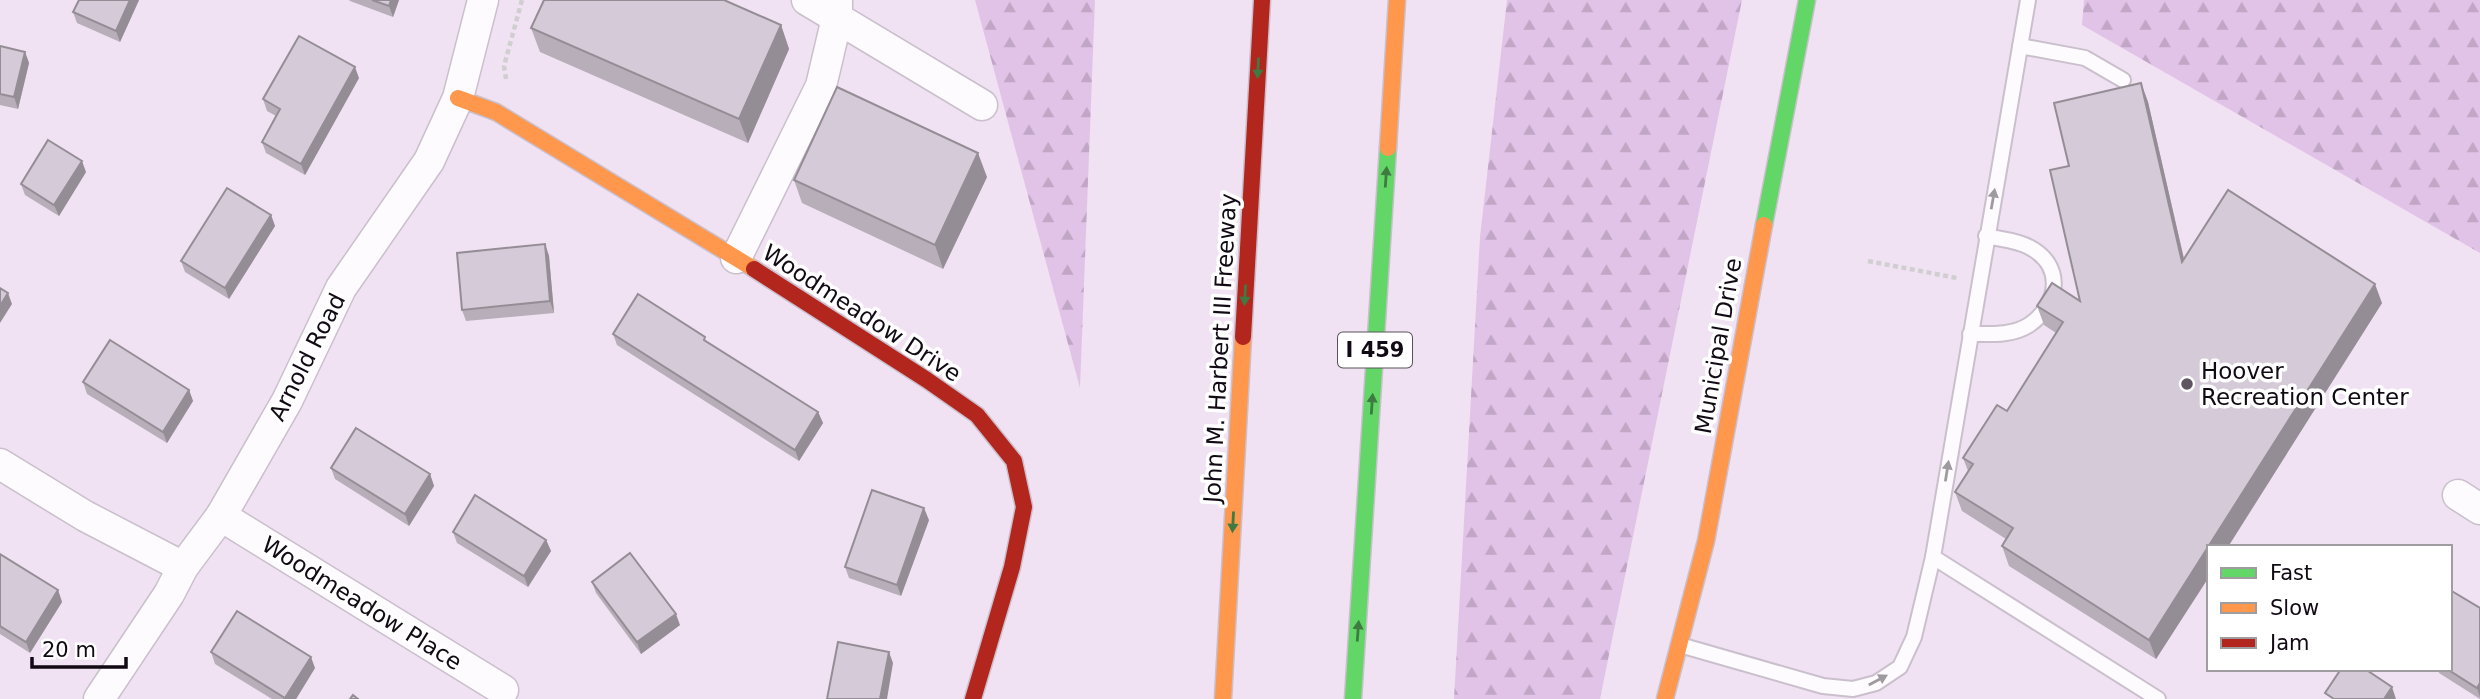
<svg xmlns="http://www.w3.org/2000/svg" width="2480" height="699" font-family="'DejaVu Sans',sans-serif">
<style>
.forest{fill:url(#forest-firs)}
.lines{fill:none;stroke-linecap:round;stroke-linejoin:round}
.lane-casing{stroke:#cabfcc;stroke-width:18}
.street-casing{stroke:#cabfcc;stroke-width:33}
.fast-casing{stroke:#cabfcc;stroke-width:19}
.slow-casing{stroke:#cabfcc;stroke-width:19}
.jam-casing{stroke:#cabfcc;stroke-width:19}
.path{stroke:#d1ced2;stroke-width:4.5;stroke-dasharray:5 3.5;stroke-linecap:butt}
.lane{stroke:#fdfbfd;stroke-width:14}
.street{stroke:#fdfbfd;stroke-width:30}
.fast{stroke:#63d668;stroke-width:16}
.slow{stroke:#ff974d;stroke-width:16}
.jam{stroke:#b3261e;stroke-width:16}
.wall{fill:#b7aeb9}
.shaded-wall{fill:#958d96}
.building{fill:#d5cad7;stroke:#958d96;stroke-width:2}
.oneway{fill:#3e7a42}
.oneway2{fill:#9f9a9f}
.poi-dot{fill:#5f5561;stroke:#fff;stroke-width:2.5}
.labels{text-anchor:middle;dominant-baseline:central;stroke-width:7;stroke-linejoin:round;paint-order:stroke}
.shield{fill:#fff;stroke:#58535a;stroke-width:2}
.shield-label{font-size:21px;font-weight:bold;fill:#110913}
.street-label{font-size:23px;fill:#110913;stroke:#fff}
.poi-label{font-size:23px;fill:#110913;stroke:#fff;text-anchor:start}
</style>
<defs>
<pattern id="forest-firs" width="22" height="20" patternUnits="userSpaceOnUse" patternTransform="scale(1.75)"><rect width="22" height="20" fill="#e2c3e8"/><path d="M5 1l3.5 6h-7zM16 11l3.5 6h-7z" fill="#c1a6c6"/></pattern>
</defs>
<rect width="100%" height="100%" fill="#f0e2f2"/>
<g class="forest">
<polygon points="975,0 1095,0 1080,388"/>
<polygon points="1507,0 1742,0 1600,699 1454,699 1480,237"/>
<polygon points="2084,0 2480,0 2480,253 2082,25"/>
</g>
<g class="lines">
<g class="lane-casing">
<g id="lane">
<polyline points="2020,46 2085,58 2123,80"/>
<path d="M1970,334C1989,334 2012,336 2029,325C2060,304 2064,265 2029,247C2017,240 1999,239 1986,236"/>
<polyline points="1933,557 2158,699"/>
<polyline points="1680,645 1823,686 1853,689 1876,683 1900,667 1914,637 1933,557 2028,0"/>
</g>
</g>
<g class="street-casing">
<g id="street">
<polyline points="807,0 982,105"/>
<polyline points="736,258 821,86 837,18 837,0"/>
<polyline points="0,464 85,516 183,567"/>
<polyline points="2458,495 2480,509"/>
<polyline points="221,516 503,690"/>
<polyline points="99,699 169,594 183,567 221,516 287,401 341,288 429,161 458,98 483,0"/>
</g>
</g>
<g class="fast-casing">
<g id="fast">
<polyline points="1764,225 1807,0"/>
<polyline points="1353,699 1388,148"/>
</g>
</g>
<g class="slow-casing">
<g id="slow">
<polyline points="458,98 496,112 754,269"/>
<polyline points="1388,148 1397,0"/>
<polyline points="1223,699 1243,337"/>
<polyline points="1665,699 1706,541 1764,225"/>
</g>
</g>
<g class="jam-casing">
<g id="jam">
<polyline points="754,269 927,380 977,415 1014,461 1024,507 1012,567 973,699"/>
<polyline points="1243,337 1262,0"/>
</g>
</g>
<g class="path">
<polyline points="506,79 504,66 522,0"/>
<polyline points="1868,261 1957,278"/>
</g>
<use href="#lane" class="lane"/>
<use href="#street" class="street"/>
<use href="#fast" class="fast"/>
<use href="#slow" class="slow"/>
<use href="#jam" class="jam"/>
</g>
<g class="wall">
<polygon points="139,0 120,42 77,23 73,12"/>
<polygon points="349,0 399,0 393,17 350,1"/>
<polygon points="781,25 789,49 748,143 540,52 531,28"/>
<polygon points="0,46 25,52 29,63 18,109 0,105"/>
<polygon points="359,78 305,175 266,153 262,142 276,116 267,111 263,99"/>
<polygon points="2141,83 2148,102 2184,259 2382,303 2156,659 2009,566 2002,546 2006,539 1962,511 1955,492 1968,471 1963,458 2007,411 2056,333 2044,325 2037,306 2080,301"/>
<polygon points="86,172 59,216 25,195 21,184"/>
<polygon points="987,177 943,269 802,203 794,180"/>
<polygon points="271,215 275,226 229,299 185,272 181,261"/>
<polygon points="545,244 549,256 554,313 466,321 462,310"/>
<polygon points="613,334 707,342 818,412 823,423 799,461 617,345"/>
<polygon points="83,382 189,390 193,401 167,443 87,394"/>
<polygon points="331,468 430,474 434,486 409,526 335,479"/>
<polygon points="929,520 901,596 849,578 845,567"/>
<polygon points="453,532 546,540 551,551 528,587 457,543"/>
<polygon points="0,554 58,590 62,602 30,653 0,634"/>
<polygon points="592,582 680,625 641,654 596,593"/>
<polygon points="2480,608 2480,699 2439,673 2438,669 2450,669"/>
<polygon points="211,652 315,668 296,699 272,699 215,664"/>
</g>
<g class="shaded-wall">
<polygon points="130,0 139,0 120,42 116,31"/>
<polygon points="391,0 399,0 393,17 389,6"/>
<polygon points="781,25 789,49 748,143 739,119"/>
<polygon points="25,52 29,63 18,109 14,97"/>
<polygon points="355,67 359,78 305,175 301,164"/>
<polygon points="2141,83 2148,102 2189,281 2182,262"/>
<polygon points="978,153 987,177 943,269 935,245"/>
<polygon points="82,161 86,172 59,216 54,205"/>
<polygon points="271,215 275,226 229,299 225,288"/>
<polygon points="545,244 549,256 554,313 550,301"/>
<polygon points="2375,284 2382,303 2228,547 2209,547 2209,577 2156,659 2149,640"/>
<polygon points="8,293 12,304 0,323 0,306"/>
<polygon points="189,390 193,401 167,443 163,432"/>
<polygon points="818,412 823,423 799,461 795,450"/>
<polygon points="430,474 434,486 409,526 405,514"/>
<polygon points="924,508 929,520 901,596 897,585"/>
<polygon points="546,540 551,551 528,587 524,576"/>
<polygon points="58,590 62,602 30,653 26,642"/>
<polygon points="676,614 680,625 641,654 637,642"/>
<polygon points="889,652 893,663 887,699 880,699"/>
<polygon points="311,657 315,668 296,699 285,699"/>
<polygon points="2480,683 2480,697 2477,688"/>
<polygon points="2392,687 2396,699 2384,699"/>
</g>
<g class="building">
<polygon points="79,0 130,0 116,31 73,12"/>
<polygon points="372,0 391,0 389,6"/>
<polygon points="544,0 724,0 781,25 739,119 531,28"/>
<polygon points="299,36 355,67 301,164 262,142 280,109 263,99"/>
<polygon points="0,46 25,52 14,97 0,94"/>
<polygon points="2141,83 2182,262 2228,190 2375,284 2149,640 2002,546 2013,528 1955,492 1973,464 1963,458 1997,405 2007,411 2063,322 2037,306 2052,283 2080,301 2050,170 2069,166 2054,103"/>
<polygon points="837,87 978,153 935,245 794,180"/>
<polygon points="48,140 82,161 54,205 21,184"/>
<polygon points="227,188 271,215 225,288 181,261"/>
<polygon points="545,244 550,301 462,310 457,253"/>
<polygon points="0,288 8,293 0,306"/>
<polygon points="638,294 705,337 704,340 818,412 795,450 613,334"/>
<polygon points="110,340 189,390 163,432 83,382"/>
<polygon points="356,428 430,474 405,514 331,468"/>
<polygon points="872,490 924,508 897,585 845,567"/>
<polygon points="475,495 546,540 524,576 453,532"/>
<polygon points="630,553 676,614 637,642 592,582"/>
<polygon points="0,554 58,590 26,642 0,626"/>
<polygon points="2450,590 2480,608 2480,683 2477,688 2447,669 2450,669"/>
<polygon points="237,611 311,657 285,698 211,652"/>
<polygon points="838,642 889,652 880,699 827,699"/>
<polygon points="2341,669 2365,669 2392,687 2384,699 2334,699 2325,693"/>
<polygon points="353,695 358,699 350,699"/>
</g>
<defs><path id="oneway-solid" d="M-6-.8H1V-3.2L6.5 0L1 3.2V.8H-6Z" transform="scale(1.75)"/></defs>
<g class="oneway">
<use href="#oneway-solid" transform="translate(1258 68) rotate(93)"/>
<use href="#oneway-solid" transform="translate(1386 177) rotate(-86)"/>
<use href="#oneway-solid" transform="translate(1245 295) rotate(93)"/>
<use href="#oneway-solid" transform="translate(1372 404) rotate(-86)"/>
<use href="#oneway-solid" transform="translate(1233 522) rotate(93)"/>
<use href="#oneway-solid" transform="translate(1358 631) rotate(-86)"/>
</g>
<g class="oneway2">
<use href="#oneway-solid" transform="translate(1993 199) rotate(-80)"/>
<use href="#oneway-solid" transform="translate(1947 471) rotate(-81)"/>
<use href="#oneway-solid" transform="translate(1878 680) rotate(-28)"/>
</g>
<circle class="poi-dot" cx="2187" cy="384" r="7"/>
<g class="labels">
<rect class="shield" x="1338" y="332.5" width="74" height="35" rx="5"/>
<g class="shield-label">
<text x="1375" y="350">I 459</text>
</g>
<g class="street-label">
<text transform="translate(862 313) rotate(33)">Woodmeadow Drive</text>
<text transform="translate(1718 346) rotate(-80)">Municipal Drive</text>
<text transform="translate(1220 348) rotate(-87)">John M. Harbert III Freeway</text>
<text transform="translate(307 357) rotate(-63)">Arnold Road</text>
<text transform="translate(362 603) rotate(32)">Woodmeadow Place</text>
</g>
<g class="poi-label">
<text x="2201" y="371">Hoover<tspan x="2201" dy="26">Recreation Center</tspan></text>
</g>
</g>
<rect x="2207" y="545" width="245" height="126" fill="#ffffff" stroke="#a09da1" stroke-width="2"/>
<rect x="2221" y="568" width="35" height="10" fill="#63d668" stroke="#a09da1" stroke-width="2"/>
<text x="2270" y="580" font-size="21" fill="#110913">Fast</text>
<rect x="2221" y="603" width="35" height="10" fill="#ff974d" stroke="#a09da1" stroke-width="2"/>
<text x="2270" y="615" font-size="21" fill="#110913">Slow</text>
<rect x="2221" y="638" width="35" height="10" fill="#b3261e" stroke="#a09da1" stroke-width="2"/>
<text x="2270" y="650" font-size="21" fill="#110913">Jam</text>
<path d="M32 657v10h94v-10" fill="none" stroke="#110913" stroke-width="3.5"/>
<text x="42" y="657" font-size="21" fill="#110913" stroke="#ffffff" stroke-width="5" paint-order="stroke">20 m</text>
</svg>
